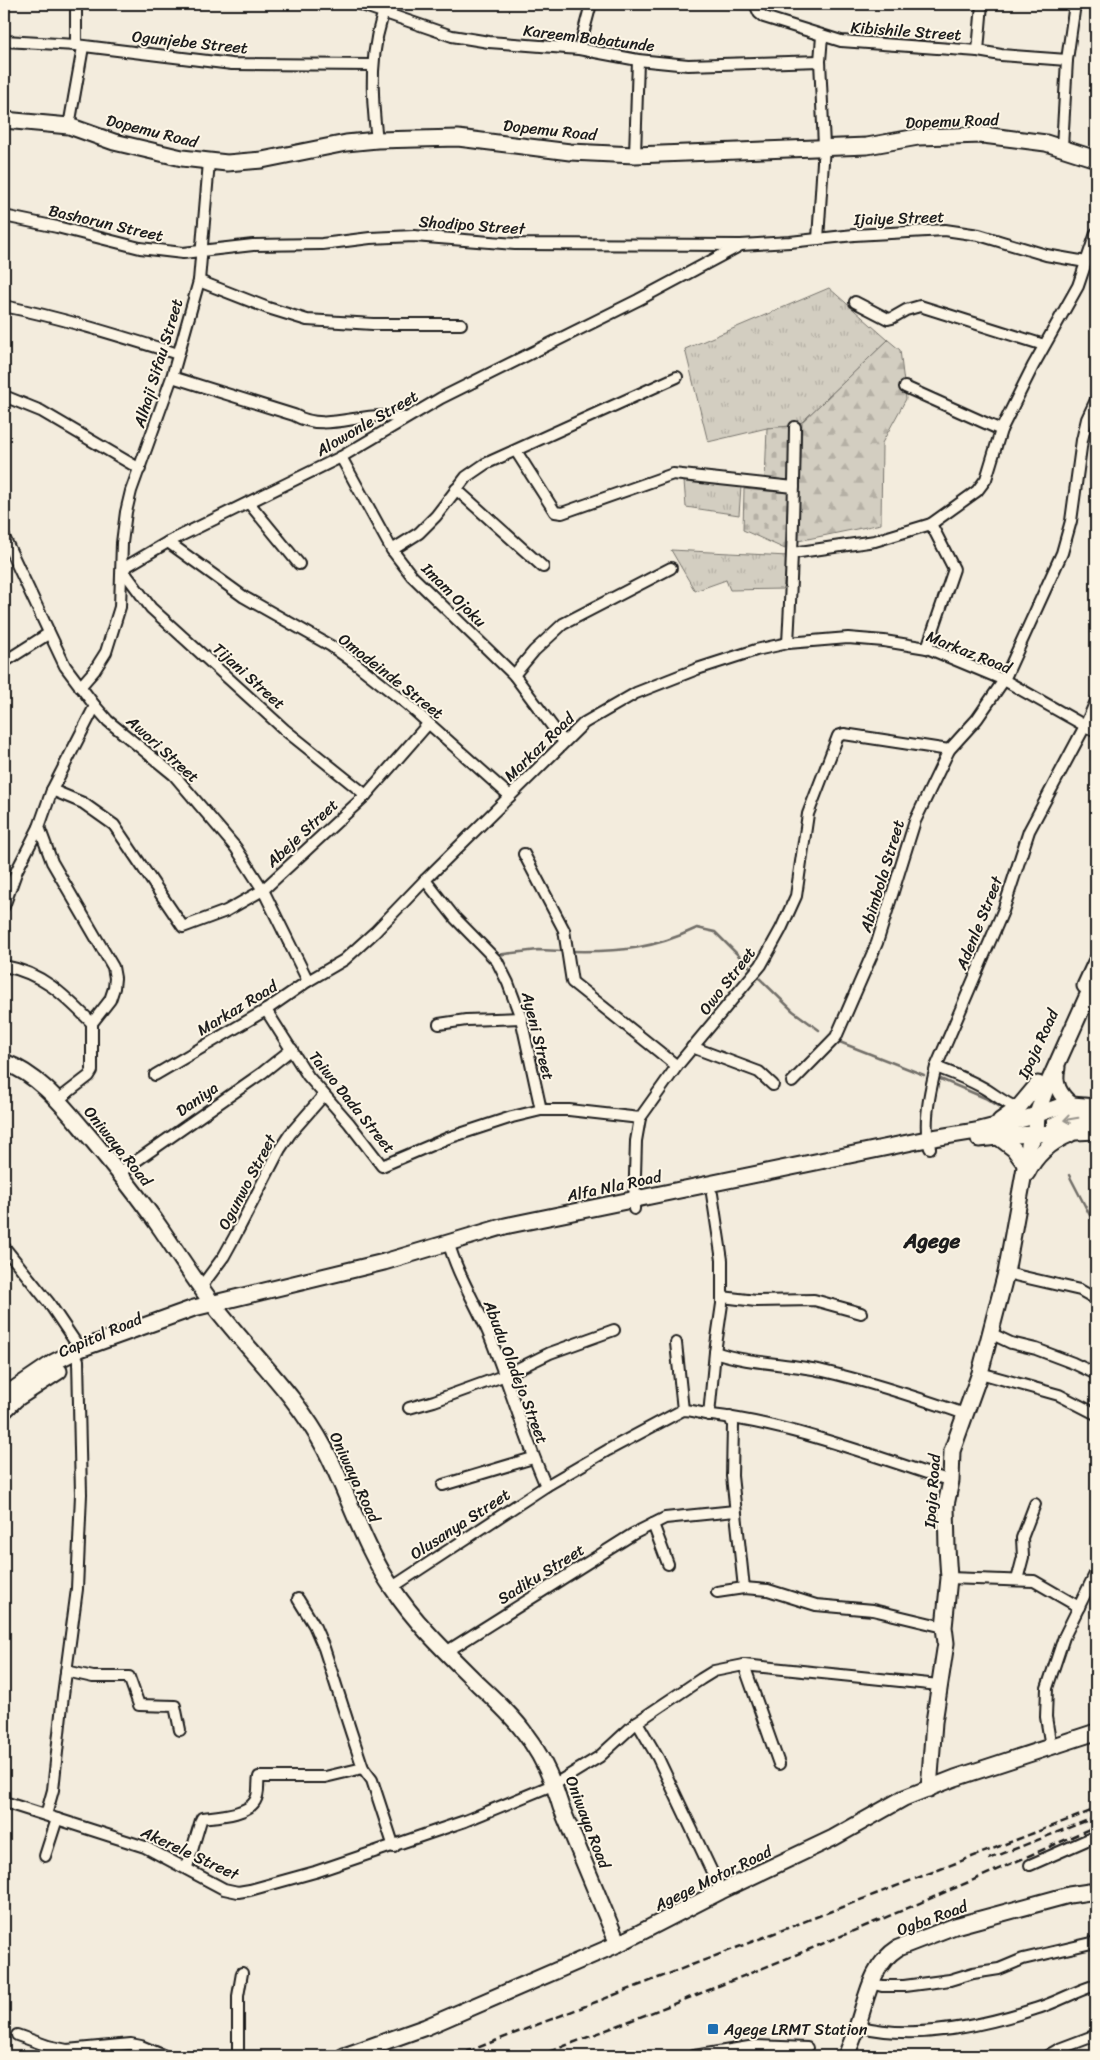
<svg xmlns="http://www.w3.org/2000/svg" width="1100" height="2060" font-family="Sriracha,sans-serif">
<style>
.grass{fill:url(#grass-tufts);stroke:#78756e}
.forest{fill:url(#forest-firs);stroke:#78756e}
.cemetery{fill:url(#cemetery-stones);stroke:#78756e}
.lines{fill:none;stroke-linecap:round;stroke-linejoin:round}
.stream{stroke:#716e68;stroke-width:2.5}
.minor-casing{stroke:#1c1c1c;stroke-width:14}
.secondary-casing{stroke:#1c1c1c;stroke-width:19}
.minor{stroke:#fcf5e5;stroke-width:10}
.secondary{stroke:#fcf5e5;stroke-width:15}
.rail{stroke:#1c1c1c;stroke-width:2.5;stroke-dasharray:8 4;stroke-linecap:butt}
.oneway{stroke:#97938b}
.poi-dot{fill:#1f6fb2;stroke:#fcf5e5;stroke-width:2}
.labels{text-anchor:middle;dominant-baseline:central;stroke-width:4;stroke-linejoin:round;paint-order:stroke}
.street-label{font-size:16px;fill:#1c1c1c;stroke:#fcf5e5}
.poi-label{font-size:16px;fill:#1c1c1c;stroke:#fcf5e5;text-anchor:start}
.district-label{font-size:21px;font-weight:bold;fill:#1c1c1c;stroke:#fcf5e5}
</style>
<defs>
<pattern id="grass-tufts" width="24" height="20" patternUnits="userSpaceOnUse" patternTransform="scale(1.25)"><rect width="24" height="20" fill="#d3cec1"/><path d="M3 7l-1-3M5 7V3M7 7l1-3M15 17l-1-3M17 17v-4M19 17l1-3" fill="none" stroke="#b5b0a5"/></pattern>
<pattern id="forest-firs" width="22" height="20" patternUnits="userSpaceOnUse" patternTransform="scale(1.25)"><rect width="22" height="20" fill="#d3cec1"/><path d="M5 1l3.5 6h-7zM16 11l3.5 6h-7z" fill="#b5b0a5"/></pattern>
<pattern id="cemetery-stones" width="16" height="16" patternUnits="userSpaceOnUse" patternTransform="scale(1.25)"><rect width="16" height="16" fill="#d3cec1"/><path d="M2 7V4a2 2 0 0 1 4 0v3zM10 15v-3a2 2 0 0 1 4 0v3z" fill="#b5b0a5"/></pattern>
</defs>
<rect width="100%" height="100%" fill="#f3ecdd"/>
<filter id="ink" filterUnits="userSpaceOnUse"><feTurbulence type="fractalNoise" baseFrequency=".02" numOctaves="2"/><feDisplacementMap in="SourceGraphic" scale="10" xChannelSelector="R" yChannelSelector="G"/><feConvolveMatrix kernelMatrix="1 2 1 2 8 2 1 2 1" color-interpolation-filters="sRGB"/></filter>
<g filter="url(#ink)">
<g class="grass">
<polygon points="829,288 888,340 802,422 791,426 767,428 708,442 685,349"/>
<polygon points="684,481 741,486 739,515 686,507"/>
<polygon points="671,550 788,556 783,589 730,590 726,580 695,591"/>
</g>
<polygon class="forest" points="888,340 900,350 906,399 882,443 881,524 798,541 802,422"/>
<g class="cemetery">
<polygon points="791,426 789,483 765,480 767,428"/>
<polygon points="744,489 788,493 785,549 743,530"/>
</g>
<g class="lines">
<g class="stream">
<path d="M571,951C620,952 653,949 697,928L715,932L753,970"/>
<polyline points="496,955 538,950 563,951"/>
<polyline points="756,975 793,1011 819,1030"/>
<polyline points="837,1041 924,1075"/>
<polyline points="938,1078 985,1098 1002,1108"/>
<polyline points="1069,1175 1096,1227"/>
</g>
<g class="minor-casing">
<g id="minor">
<polyline points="76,4 76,45"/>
<polyline points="359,4 452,36 489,42 579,49 638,60 688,65 820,61"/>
<polyline points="755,4 759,13 764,17 841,41 978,51 1001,55 1067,60"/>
<polyline points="4,41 76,45 232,64 373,65"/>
<polyline points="579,49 591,4"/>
<polyline points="978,51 982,4"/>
<polyline points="69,126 83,47"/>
<path d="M377,140C371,95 369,47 387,4"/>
<polyline points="1062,147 1067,60 1075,4"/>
<polyline points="635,155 638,60"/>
<polyline points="4,216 57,227 140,248 183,253 253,245 322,244 370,238 414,236 515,244 741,245 790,242 854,235 945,230 979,235 1046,255 1086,262"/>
<polyline points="818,239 824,146 820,61 822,36"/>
<polyline points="199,281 268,308 307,320 373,324 461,324"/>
<polyline points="855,302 888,319 892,318 906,310 920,306 1044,345"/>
<path d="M4,306C63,318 120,336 178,354"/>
<path d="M172,377L294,415C323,431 351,416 382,416C389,416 398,417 405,418"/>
<polyline points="905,387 1001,430"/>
<polyline points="4,396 41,411 140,469"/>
<polyline points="516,451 555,512 562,513 673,474 794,487"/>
<polyline points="341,457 392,550 412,576 514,675 564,742"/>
<polyline points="456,489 543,567"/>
<polyline points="249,503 299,564"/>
<polyline points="4,537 65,666 95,706 108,721 174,775 236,848 263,890 308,981"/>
<polyline points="168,542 244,597 331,646 355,663 407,704 510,796"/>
<polyline points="392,550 419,533 436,516 466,477 485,464 677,377"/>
<polyline points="793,553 875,541 931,524 977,491 986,479 1001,430 1033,366 1078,286 1096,233"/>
<polyline points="122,569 168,542 341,457 441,398 638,300 739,246"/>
<polyline points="122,569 151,608 285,730 366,795"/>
<path d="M788,643C792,571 794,499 795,427"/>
<polyline points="927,648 954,569 931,524"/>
<polyline points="4,662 48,634"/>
<polyline points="514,675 534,651 563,624 671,568"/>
<polyline points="80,687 94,671 106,652 120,607 122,543 126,512 131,491 172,377 199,281 209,162"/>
<polyline points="52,790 83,803 114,825 183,927 226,911 263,890 366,795 428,724"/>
<polyline points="39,827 52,862 113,967 115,978 114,988 110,1000 92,1023 92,1071 89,1076 58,1100"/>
<polyline points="524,854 564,930 572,982 677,1066"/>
<polyline points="425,880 455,918 497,961 508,983 521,1018 541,1110"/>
<polyline points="4,906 17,870 39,827 52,790 95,706"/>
<path d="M4,966C43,973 65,996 92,1023"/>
<polyline points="266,1010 308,1076 349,1123 382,1166 448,1138 512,1117 541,1110 569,1110 640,1118"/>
<polyline points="439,1024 466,1020 521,1018"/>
<polyline points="692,1047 759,1072 773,1085"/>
<path d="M936,1067C954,1074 971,1080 987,1090C998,1097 1006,1104 1018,1108"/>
<polyline points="155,1075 266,1010 308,981 344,960 375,932 425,880 584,723 636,693 697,669 756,650 788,643 848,638 884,641 927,648 1004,680 1096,732"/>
<polyline points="792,1082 836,1037 877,943 915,821 949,750 977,719 1004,680 1062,553 1071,521 1082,440 1087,419 1096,400"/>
<path d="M930,1148C922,1126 930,1090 936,1067L1003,911L1029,831L1085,726L1096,701"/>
<polyline points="119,1173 262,1073 292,1049"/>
<polyline points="634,1209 636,1141 640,1118 677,1066 761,965 781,929 796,896 808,814 838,736 844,734 949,750"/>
<path d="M448,1241C457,1274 475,1302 488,1332C509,1383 524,1436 546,1486"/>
<polyline points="4,1247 49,1303 80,1349"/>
<polyline points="1006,1273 1080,1290 1096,1299"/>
<polyline points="201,1287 224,1256 235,1236 280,1149 290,1134 324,1095"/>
<polyline points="722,1297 756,1301 814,1300 861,1313"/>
<polyline points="990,1333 1011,1343 1036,1349 1073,1363 1096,1374"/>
<polyline points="676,1343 683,1410"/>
<path d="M715,1352C749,1364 788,1363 823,1371C871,1382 919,1398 965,1414"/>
<polyline points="980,1373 1059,1395 1096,1414"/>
<polyline points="409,1408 434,1401 503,1376 550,1353 614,1330"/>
<polyline points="709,1415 715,1352 722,1304 722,1260 712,1194"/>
<polyline points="730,1417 733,1425 732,1476 744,1588"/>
<polyline points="443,1485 533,1458"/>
<polyline points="653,1524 668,1564"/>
<polyline points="949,1578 1034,1581 1079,1607"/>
<polyline points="1017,1580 1023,1557 1022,1538 1035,1504"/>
<path d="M391,1588L546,1486L608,1450L683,1410C693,1410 702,1414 712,1415C794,1425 873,1456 951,1481"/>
<polyline points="717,1592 744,1588 768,1590 816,1605 873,1610 944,1627"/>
<polyline points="298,1599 314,1625 324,1648 351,1732 363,1768 372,1780 394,1847"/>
<polyline points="446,1652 633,1534 665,1518 735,1511"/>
<polyline points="744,1665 779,1764"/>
<polyline points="66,1671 93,1677 129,1677 139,1705 175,1706 180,1730"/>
<polyline points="637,1722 658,1758 721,1891"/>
<polyline points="1051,1747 1046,1717 1047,1688 1064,1637 1096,1572"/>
<polyline points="4,1802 145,1847 224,1889 238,1892 250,1890 315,1872 465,1821 555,1784 599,1757 637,1722 701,1679 714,1671 744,1665 939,1685"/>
<polyline points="46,1815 53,1790 63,1695 77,1589 81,1494 78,1360"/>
<polyline points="45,1856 57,1819"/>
<polyline points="1030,1865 1096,1836"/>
<path d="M187,1867L201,1820L202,1818C217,1816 247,1815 255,1801C260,1793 257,1785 259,1777H325L363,1768"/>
<polyline points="870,1983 882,1986 904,1986 950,1980 973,1973 999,1969 1023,1959 1096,1942"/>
<path d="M858,2026C913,2041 982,2026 1035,2009C1056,2003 1075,1991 1096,1985"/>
<polyline points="17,2035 48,2046 67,2050 131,2044 141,2046 165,2056"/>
<polyline points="238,2056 238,1996 242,1973"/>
<polyline points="694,2056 755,2046 807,2048"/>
<polyline points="1047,2056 1059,2049 1096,2035"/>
</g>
</g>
<g class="secondary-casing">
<g id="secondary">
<polyline points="4,120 69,126 114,142 182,158 227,163 262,160 346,143 377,140 458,138 570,152 635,155 867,146 918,137 983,135 1046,143 1096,159"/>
<polyline points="1085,986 1096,962"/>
<path d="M4,1062C37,1074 60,1102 82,1128C110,1161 137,1194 161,1229C178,1254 194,1279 212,1303C249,1352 296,1394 325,1449C349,1495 363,1546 393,1589C416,1624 448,1654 478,1684C494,1699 511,1714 524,1732C542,1755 553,1780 561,1807L618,1944"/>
<path d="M1057,1068C1053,1083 1060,1096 1072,1105"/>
<polyline points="1000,1121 1018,1108 1038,1084"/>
<polyline points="1053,1133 1054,1125 1066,1119 1096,1118"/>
<polyline points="997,1136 1014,1149 1025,1164"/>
<polyline points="979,1139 1015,1135 1096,1131"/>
<path d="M1027,1173C1036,1154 1051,1142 1070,1134"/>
<polyline points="4,1396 54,1362 80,1349 194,1308 384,1262 505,1226 927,1139 976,1131 1027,1118 1061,1106 1072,1105 1096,1107"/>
<polyline points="4,1411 16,1399 59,1371"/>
<polyline points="929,1789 934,1722 946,1643 944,1627 949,1578 947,1548 946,1505 951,1481 952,1451 980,1373 1006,1273 1029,1145 1036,1133 1037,1114 1047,1086 1096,977"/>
<polyline points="344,2056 426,2027 618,1944 721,1891 833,1838 904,1798 955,1778 1096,1732"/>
<path d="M846,2056C850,2046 854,2037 857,2027C867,1998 871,1965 898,1948L955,1926L1069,1895L1096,1891"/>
</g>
</g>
<use href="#minor" class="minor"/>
<use href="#secondary" class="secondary"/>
<g class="rail">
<polyline points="989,1859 1096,1817"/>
<polyline points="456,2056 1096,1809"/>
<path d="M538,2056C727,1985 913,1908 1096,1826"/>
</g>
</g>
<defs><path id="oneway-shaft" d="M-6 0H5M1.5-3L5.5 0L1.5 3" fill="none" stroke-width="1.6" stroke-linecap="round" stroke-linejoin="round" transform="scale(1.25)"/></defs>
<use class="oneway" href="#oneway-shaft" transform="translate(1071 1119) rotate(171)"/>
</g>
<rect class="poi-dot" x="707" y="2023" width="12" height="12" rx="2.5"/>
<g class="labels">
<g class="street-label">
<text transform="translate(906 31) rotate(4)">Kibishile Street</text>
<text transform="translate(589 38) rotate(7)">Kareem Babatunde</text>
<text transform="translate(190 42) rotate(6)">Ogunjebe Street</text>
<text transform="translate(952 121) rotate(-2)">Dopemu Road</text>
<text transform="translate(550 130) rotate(6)">Dopemu Road</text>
<text transform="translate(152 131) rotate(14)">Dopemu Road</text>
<text transform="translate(899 218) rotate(-2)">Ijaiye Street</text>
<text transform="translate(106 223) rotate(13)">Bashorun Street</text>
<text transform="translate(472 225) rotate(4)">Shodipo Street</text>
<text transform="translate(158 363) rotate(-73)">Alhaji Sifau Street</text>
<text transform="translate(367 423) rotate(-30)">Alowonle Street</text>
<text transform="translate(454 595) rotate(45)">Imam Ojoku</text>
<text transform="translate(969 652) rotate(22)">Markaz Road</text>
<text transform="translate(249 676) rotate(42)">Tijani Street</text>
<text transform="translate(391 676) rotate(38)">Omodeinde Street</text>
<text transform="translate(539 747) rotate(-44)">Markaz Road</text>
<text transform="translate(163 749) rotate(42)">Awori Street</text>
<text transform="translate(302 833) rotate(-43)">Abeje Street</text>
<text transform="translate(882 876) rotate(-73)">Abimbola Street</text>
<text transform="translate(979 923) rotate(-68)">Adenle Street</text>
<text transform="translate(727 981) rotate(-52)">Owo Street</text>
<text transform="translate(237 1008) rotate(-31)">Markaz Road</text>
<text transform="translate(538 1036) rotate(76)">Ayeni Street</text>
<text transform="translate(1038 1044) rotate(-65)">Ipaja Road</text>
<text transform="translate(197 1099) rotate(-35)">Daniya</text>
<text transform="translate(352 1102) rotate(51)">Taiwo Dada Street</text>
<text transform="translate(118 1146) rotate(51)">Oniwaya Road</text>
<text transform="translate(247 1182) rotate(-62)">Ogunwo Street</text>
<text transform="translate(614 1186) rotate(-12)">Alfa Nla Road</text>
<text transform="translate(100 1335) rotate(-23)">Capitol Road</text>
<text transform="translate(516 1372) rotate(69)">Abudu Oladejo Street</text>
<text transform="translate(355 1477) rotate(65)">Oniwaya Road</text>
<text transform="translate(932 1491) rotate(-86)">Ipaja Road</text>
<text transform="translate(460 1524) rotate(-33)">Olusanya Street</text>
<text transform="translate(541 1574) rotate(-32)">Sadiku Street</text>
<text transform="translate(588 1822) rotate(69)">Oniwaya Road</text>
<text transform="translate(190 1853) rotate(25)">Akerele Street</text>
<text transform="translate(713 1878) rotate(-26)">Agege Motor Road</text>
<text transform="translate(932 1918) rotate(-20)">Ogba Road</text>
</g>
<g class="poi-label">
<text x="724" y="2029">Agege LRMT Station</text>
</g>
<g class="district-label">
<text x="932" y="1241">Agege</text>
</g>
</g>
<rect width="1100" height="2060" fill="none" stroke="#fcf5e5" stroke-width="20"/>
<rect x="10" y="10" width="1080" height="2040" fill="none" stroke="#1c1c1c" stroke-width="2" filter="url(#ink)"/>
</svg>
